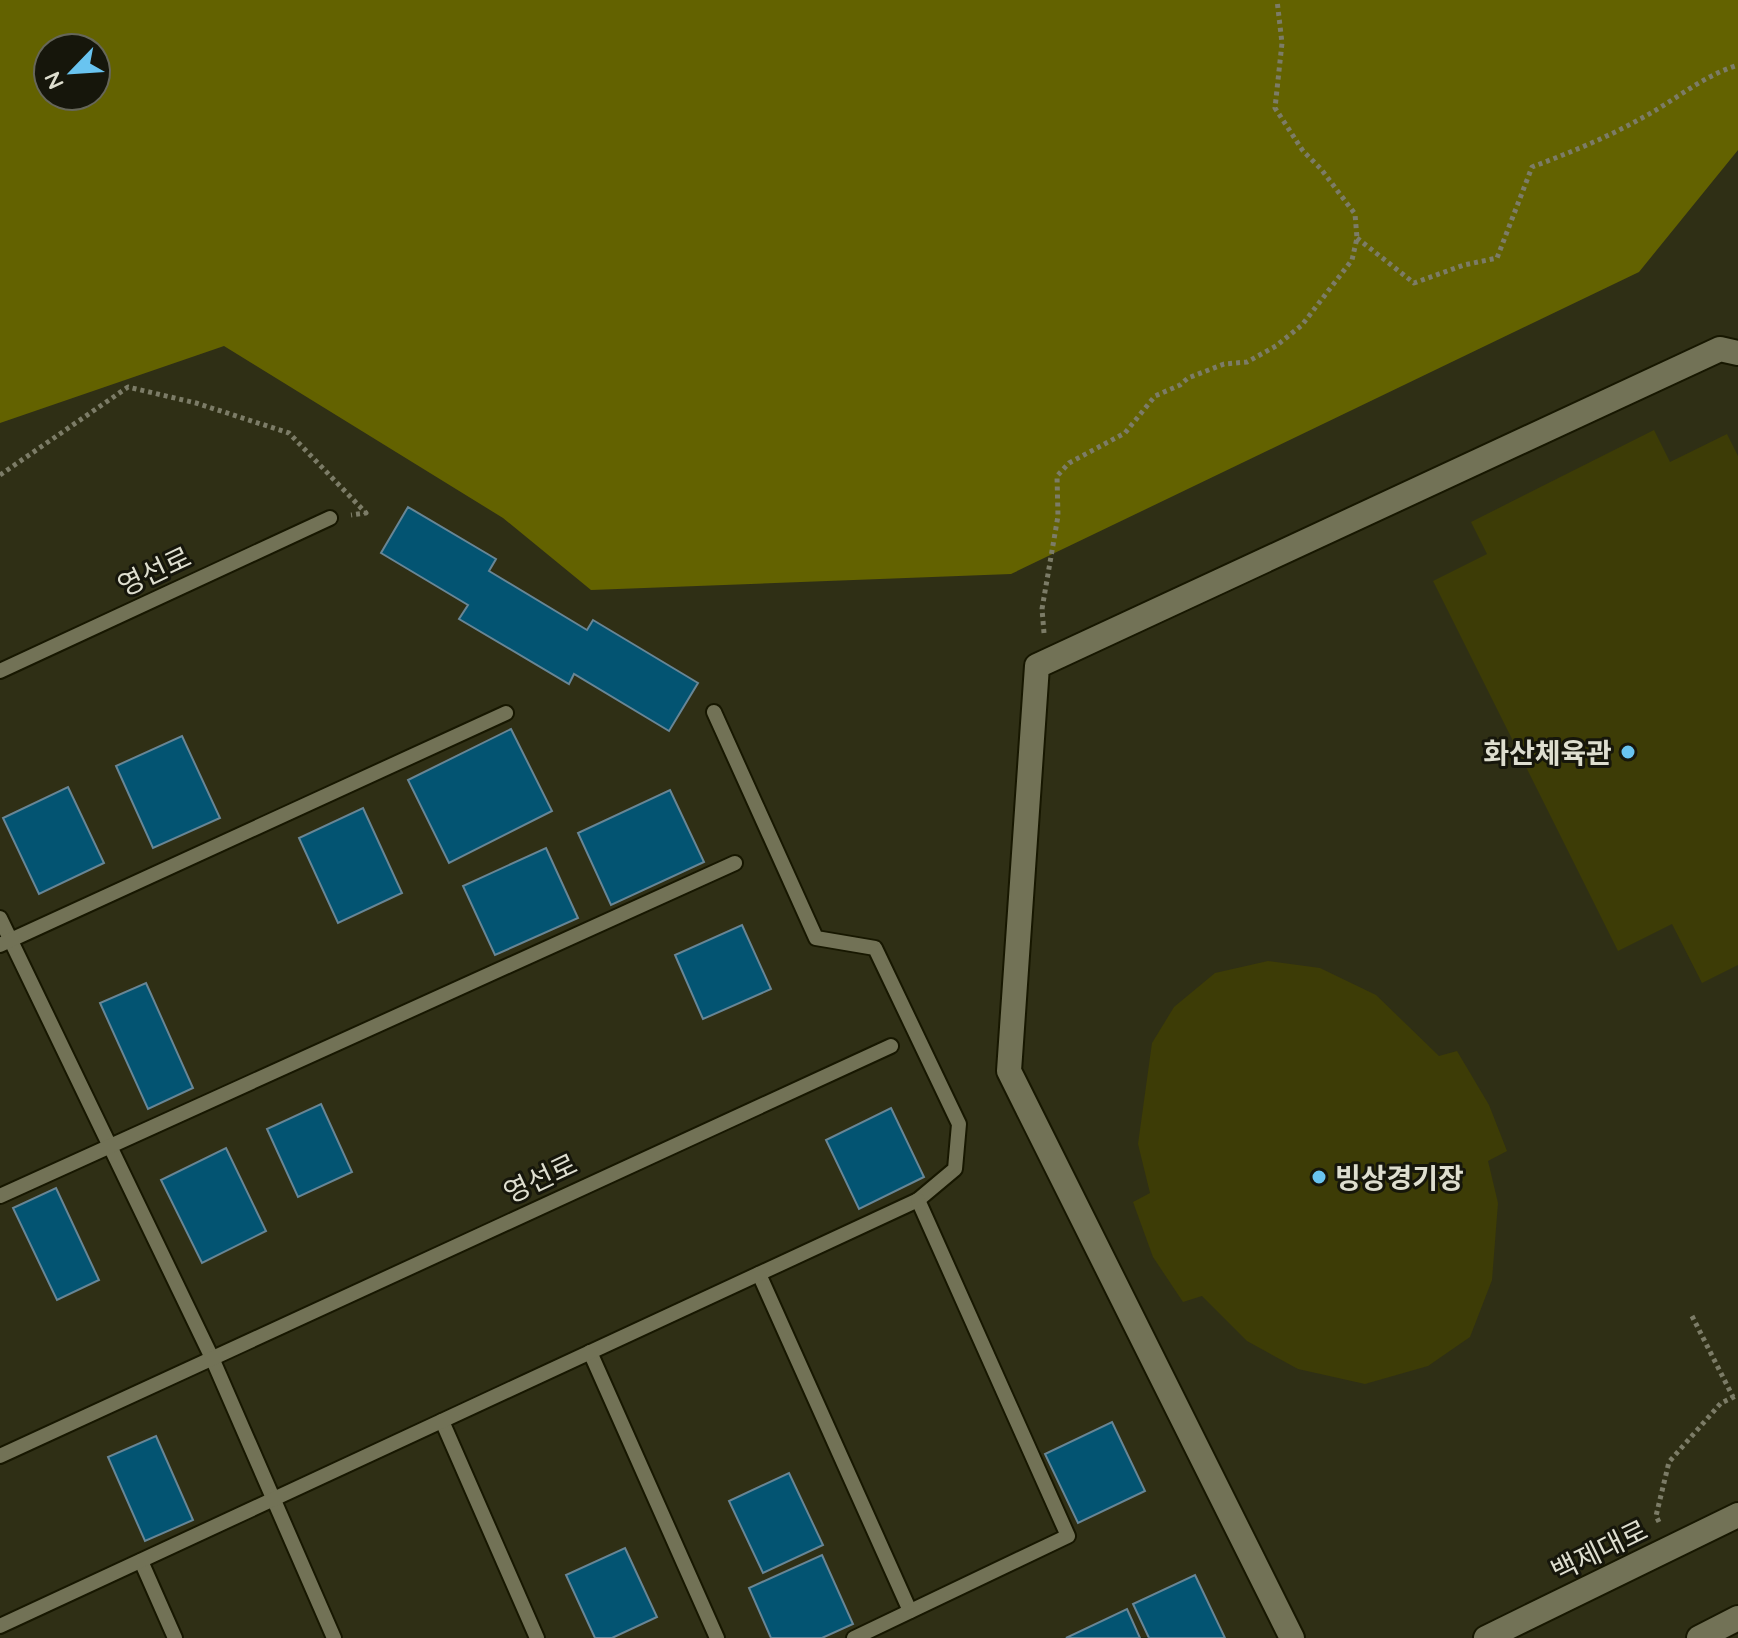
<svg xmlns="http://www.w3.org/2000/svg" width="1738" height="1638" font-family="Quicksand,'Noto Sans KR',sans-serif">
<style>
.green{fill:#3d3c06}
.forest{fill:#636200;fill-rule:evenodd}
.building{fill:#035472;stroke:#688696;stroke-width:2}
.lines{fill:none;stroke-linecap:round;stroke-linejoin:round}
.lane-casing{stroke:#171700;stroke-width:18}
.street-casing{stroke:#171700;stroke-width:28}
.secondary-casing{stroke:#171700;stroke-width:28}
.path{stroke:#7c7c67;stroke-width:5;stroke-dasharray:4 4;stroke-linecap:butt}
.lane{stroke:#727256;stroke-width:14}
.street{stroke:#727256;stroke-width:24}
.secondary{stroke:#727256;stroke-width:24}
.poi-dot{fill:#69c4f0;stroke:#16160b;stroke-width:3}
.labels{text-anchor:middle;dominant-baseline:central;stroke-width:6;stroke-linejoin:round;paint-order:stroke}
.street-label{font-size:28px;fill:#dedecf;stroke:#16160b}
.poi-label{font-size:28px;font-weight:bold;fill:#dedecf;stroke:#16160b;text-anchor:end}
</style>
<rect width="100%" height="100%" fill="#2f2f15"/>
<g class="green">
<polygon points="1654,430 1670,462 1727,434 1738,456 1738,965 1702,983 1672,924 1618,951 1433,581 1487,554 1471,522"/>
<polygon points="1268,961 1320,968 1376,995 1439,1056 1457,1051 1489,1105 1507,1151 1488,1161 1498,1203 1492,1280 1470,1337 1428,1366 1365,1384 1298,1369 1247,1341 1202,1296 1183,1302 1153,1257 1133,1202 1150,1193 1138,1144 1152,1043 1174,1007 1215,973"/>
</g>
<path class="forest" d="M0,0H1738V150L1639,272L1011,574L591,590L503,518L224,346L0,423ZM48,48H96V96H48Z"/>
<g class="building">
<polygon points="408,507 496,559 489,571 587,630 593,620 698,683 669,731 574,674 569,684 459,619 468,605 381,553"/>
<polygon points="511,729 552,811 449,863 408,780"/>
<polygon points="182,736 220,818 153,848 116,766"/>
<polygon points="68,787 104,863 39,894 3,818"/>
<polygon points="670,790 704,862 611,905 578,833"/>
<polygon points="363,808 402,893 338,923 299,838"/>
<polygon points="546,848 578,918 495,955 463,886"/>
<polygon points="742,925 771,989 703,1019 675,955"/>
<polygon points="146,983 193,1088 148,1109 100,1003"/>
<polygon points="321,1104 352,1172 298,1197 267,1129"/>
<polygon points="891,1108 924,1177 859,1209 826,1140"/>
<polygon points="226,1148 266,1231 202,1263 161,1180"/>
<polygon points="56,1188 99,1280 57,1300 13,1208"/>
<polygon points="1112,1422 1145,1491 1078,1523 1045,1454"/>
<polygon points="156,1436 193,1520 145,1541 108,1457"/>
<polygon points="789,1473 823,1545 763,1573 729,1501"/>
<polygon points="625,1548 657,1617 612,1638 595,1638 566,1575"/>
<polygon points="822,1555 853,1624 822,1638 771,1638 749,1588"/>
<polygon points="1195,1575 1225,1638 1149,1638 1133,1604"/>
<polygon points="1127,1609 1140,1638 1066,1638"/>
</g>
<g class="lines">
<g class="lane-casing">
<g id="lane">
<polyline points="0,671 330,518"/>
<polyline points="0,918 212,1358 334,1638"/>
<polyline points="0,945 506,713"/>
<polyline points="0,1196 735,863"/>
<polyline points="759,1274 910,1611"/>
<polyline points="590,1352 717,1638"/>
<polyline points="442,1421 537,1638"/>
<polyline points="0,1456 891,1046"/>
<polyline points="141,1561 175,1638"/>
<polyline points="0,1626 918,1200 955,1169 959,1124 875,948 816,938 714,712"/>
<polyline points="854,1638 1068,1536 918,1200"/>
</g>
</g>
<g class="street-casing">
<polyline id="street" points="1292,1638 1009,1071 1037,666 1720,349 1738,353"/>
</g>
<g class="secondary-casing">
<g id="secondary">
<polyline points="1486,1638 1738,1515"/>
<polyline points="1699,1638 1738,1618"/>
</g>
</g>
<g class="path">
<path d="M1357,238L1414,283L1464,265L1497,258L1532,167C1569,153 1606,138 1640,119C1673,102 1702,76 1738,65"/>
<polyline points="0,475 128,387 196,403 289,433 366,513 351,515"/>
<polyline points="1044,633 1042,609 1058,516 1057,476 1069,463 1125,433 1155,396 1180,385 1188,378 1224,364 1247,362 1276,346 1302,325 1352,260 1357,238 1355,214 1321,169 1303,151 1275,108 1282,43 1277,0"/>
<polyline points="1692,1316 1733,1397"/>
<polyline points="1659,1522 1656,1516 1669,1462 1721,1403 1738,1395"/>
</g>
<use href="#lane" class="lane"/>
<use href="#street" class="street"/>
<use href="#secondary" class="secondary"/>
</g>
<g class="poi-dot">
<circle cx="1628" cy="752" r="8"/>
<circle cx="1319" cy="1177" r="8"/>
</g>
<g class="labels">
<g class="street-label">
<text transform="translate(154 571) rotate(-25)">영선로</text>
<text transform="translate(540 1178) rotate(-25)">영선로</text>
<text transform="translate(1599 1550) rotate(-26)">백제대로</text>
</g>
<g class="poi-label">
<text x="1612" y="752">화산체육관</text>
<text x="1335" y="1177" text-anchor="start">빙상경기장</text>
</g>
</g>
<g transform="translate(72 72) rotate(245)"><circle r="38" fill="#16160b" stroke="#666659" stroke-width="2"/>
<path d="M0-6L14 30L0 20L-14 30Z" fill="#69c4f0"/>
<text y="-12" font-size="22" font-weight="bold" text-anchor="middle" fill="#dedecf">N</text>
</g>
</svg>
